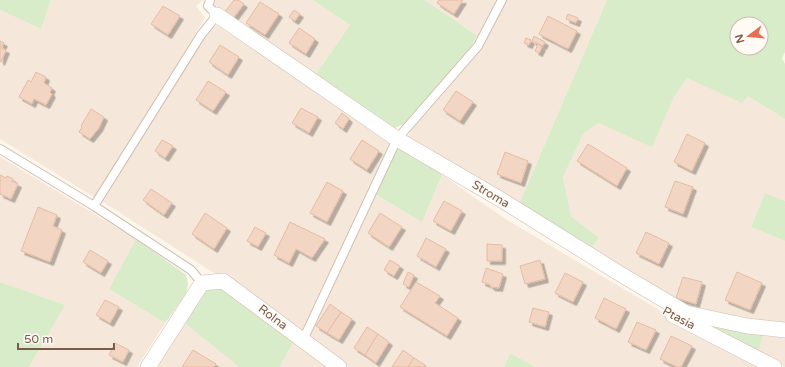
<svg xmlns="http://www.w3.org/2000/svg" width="785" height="367" font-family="'Varela Round',sans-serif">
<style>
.residential{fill:#f5e8da}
.green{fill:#d8ecc9;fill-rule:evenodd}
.building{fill:#f3d5c3;stroke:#e6bba3;filter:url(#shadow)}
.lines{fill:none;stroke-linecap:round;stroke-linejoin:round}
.service-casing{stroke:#d1beb0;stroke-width:10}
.minor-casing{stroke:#d1beb0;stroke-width:16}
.service{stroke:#fff;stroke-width:8}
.minor{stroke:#fff;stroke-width:15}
.labels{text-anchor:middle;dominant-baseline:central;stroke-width:3;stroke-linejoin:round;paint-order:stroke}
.street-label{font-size:12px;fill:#7a5c4d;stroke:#fffaf3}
</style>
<defs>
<filter id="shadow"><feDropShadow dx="3.5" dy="3.5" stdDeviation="0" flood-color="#0004"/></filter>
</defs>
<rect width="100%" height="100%" fill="#fdf6ec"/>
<g class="residential">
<polygon points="51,0 203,0 196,6 205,18 94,197 0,139 0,10 41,29"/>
<polygon points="214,0 313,0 350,25 314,77 212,7"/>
<polygon points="425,0 607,0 519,204 408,137 415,124 484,41"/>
<polygon points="226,25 391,141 301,335 217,275 103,202 211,26"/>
<polygon points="687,78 742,102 748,96 785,119 785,201 765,193 751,227 785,241 785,326 686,309 591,249 599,238 571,216 563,177 583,134 597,123 652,146 674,97"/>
<polygon points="0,157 136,239 109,289 165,323 137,367 29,367 64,305 0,282"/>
<polygon points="442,175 507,220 710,340 763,367 536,367 510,353 504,367 346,367 306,339 375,194 422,222"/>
<polygon points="182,321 239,367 156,367 166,353"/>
<polygon points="764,334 785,336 785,367 757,354"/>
<polygon points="293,342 329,367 280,367"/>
</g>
<g class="green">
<polygon points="0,0 51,0 41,29 0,10"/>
<polygon points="313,0 425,0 477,36 470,49 404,124 390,130 314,77 350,25"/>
<path d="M607,0H785V52L782,58L785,64V119L748,96L742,103L687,78L674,97L652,147L598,123L583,134L563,177L571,216L599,238L591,249L519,204ZM737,24H761V48H737Z"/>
<polygon points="397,148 406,148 442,175 422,222 375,194"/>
<polygon points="765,193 785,201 785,241 751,227"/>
<polygon points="136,239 186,275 188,284 186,294 165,323 109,289"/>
<polygon points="0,282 65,305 29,367 0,367"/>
<polygon points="223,288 293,342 280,367 239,367 182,321 201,290"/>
<polygon points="698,321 764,334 757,354"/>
<polygon points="510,353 536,367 504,367"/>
</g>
<g class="building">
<polygon points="234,0 238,0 244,4 232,20 224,13"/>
<polygon points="439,0 463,0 454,14 437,3"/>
<polygon points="260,2 279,14 265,35 246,23"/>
<polygon points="163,6 180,16 168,35 151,24"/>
<polygon points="294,10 300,14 295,21 289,17"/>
<polygon points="568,14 578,18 576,23 566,19"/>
<polygon points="548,16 577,31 568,49 539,34"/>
<polygon points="299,28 315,39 306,54 289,43"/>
<polygon points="534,36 545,42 543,46 532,41"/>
<polygon points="526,38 531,40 529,45 524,43"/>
<polygon points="0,41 4,43 1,48 6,50 1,62 0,61"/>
<polygon points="538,44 542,47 539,53 535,51"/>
<polygon points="220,45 239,57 228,75 209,62"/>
<polygon points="36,72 46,77 44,83 52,88 50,92 52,94 46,105 34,99 32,104 19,97 28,80 31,82"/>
<polygon points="208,81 226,92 213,111 196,100"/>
<polygon points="456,91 473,102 460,121 443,110"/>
<polygon points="301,108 318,117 309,133 292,123"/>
<polygon points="91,109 104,117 99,128 90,139 79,132 82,127 81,126"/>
<polygon points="342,113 349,119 343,129 335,123"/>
<polygon points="687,134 705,143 692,171 674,162"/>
<polygon points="162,140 173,146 165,158 155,151"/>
<polygon points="362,140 379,151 367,170 350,159"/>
<polygon points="588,144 627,168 617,186 577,161"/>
<polygon points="505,152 528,161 521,183 497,174"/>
<polygon points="0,175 6,178 7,176 13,179 12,181 18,184 11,199 0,194"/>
<polygon points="675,181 693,187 683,214 665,207"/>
<polygon points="327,182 343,191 327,222 310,213"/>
<polygon points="151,189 172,203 164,215 143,200"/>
<polygon points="444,201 462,211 451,231 433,221"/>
<polygon points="38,207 57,215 53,226 62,230 50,262 21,251"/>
<polygon points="205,213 227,228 214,249 192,234"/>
<polygon points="380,213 402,227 389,247 368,233"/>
<polygon points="290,222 325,239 312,258 296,249 289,263 274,255"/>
<polygon points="255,227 266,233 258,247 247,241"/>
<polygon points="646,232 669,243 659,264 636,253"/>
<polygon points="426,238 446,249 436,267 417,256"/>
<polygon points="487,244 502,245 502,261 487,261"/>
<polygon points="90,250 108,261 101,273 83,262"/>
<polygon points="390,260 400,266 394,276 384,270"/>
<polygon points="540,260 545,279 525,284 520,266"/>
<polygon points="486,268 503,274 499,288 491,287 490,285 482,282"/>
<polygon points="408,272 414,275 409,287 403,284"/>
<polygon points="737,272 762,283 750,310 725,300"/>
<polygon points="565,273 583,282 573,302 555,293"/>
<polygon points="683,277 702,282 696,304 676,298"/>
<polygon points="416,282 440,296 435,303 458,318 447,336 400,307"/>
<polygon points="604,298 626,309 616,329 595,318"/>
<polygon points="105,300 119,307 110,323 96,315"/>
<polygon points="330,304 341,312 327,333 316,326"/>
<polygon points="533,308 549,312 545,327 529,322"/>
<polygon points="341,312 352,319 339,340 327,333"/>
<polygon points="637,322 656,330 646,350 628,342"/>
<polygon points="367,327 378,334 365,355 354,348"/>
<polygon points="378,334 389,342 376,363 365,355"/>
<polygon points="671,336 692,346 681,367 677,367 660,359"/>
<polygon points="115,343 129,350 123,362 109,355"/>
<polygon points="193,350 216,364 214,367 182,367"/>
<polygon points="403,350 414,358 408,367 392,367"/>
<polygon points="414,358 425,365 424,367 408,367"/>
</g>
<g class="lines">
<g class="service-casing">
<g id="service">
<polyline points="0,149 94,206 191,270 202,283"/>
<polyline points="94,206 201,35 217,15 208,6 210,0"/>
<polyline points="303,340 397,139 478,46 502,0"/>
</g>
</g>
<g class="minor-casing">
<g id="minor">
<polyline points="217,15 397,139 500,199 617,272 686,313 747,326 785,330"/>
<polyline points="673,315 774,367"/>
<polyline points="148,367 202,283 223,281 339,367"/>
</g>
</g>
<use href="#service" class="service"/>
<use href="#minor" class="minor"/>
</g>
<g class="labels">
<g class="street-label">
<text transform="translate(491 194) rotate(31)">Stroma</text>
<text transform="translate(273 317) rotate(37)">Rolna</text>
<text transform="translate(679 318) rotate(28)">Ptasia</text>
</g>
</g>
<g transform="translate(749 36) rotate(254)"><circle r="19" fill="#fffaf3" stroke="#cabbb1"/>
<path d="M0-3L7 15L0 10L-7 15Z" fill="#e76f51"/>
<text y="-6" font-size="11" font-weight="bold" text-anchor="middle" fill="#7a5c4d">N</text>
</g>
<path d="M18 343v6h96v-6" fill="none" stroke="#7a5c4d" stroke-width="2"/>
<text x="24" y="343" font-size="12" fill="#7a5c4d" stroke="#fffaf3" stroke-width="3" paint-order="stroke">50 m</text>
</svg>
